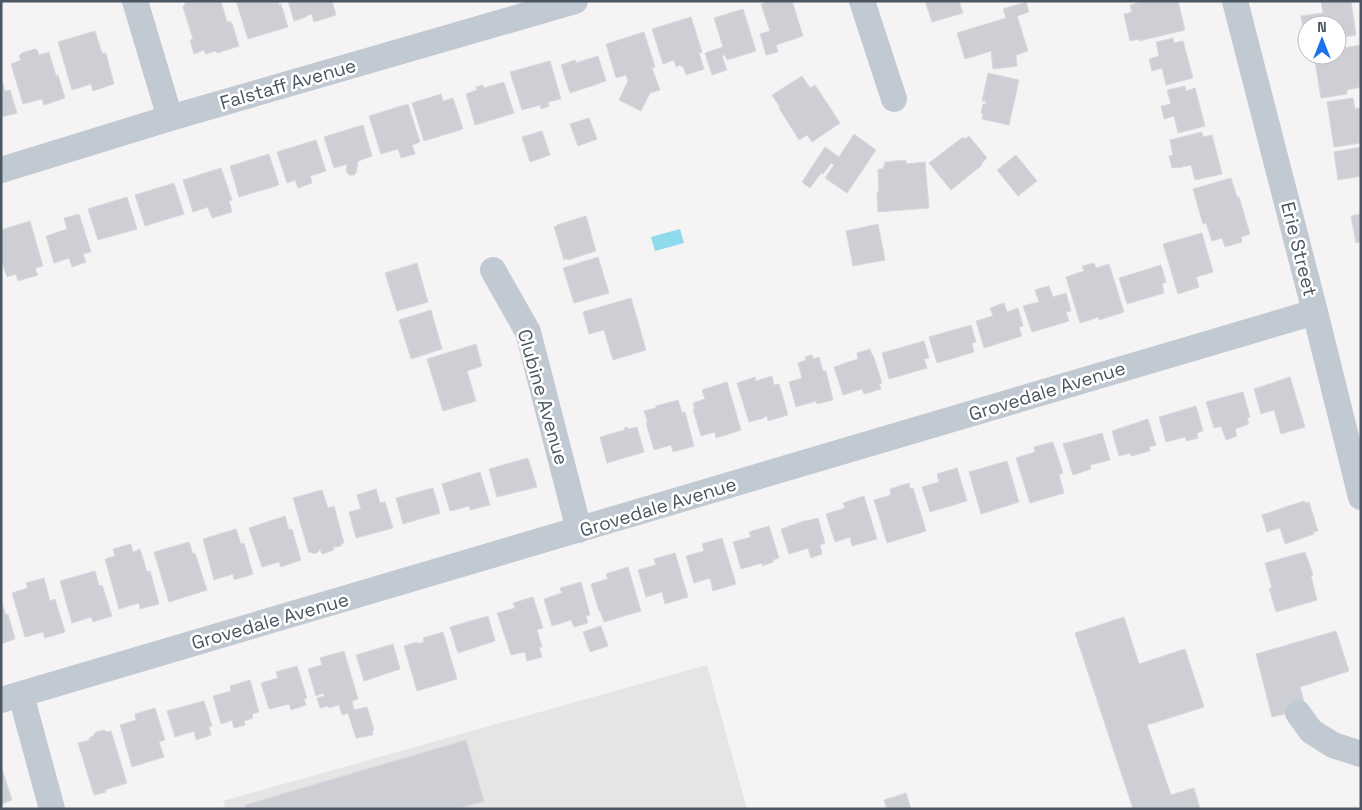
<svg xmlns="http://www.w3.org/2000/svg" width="1362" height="810" font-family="'Space Grotesk',sans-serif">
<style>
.education{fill:#e6e4e5}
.water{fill:#90daee}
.building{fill:#cdcfd5;stroke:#d7d9de}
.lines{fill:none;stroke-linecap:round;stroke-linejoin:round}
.minor{stroke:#c1cad2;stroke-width:26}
.labels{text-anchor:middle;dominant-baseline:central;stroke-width:5;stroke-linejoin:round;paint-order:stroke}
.street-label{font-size:19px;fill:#4a5661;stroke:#fff}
</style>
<rect width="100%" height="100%" fill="#f5f3f3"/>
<polygon class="education" points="707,665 747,809 226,809 223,801"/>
<polygon class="water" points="680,229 684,243 655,251 651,237"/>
<g class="building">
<polygon points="188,1 221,1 227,22 230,21 230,23 232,23 239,46 217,53 216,51 206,54 204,50 194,54 190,40 193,39 183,7 186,2"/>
<polygon points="236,1 278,1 279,5 281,4 288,27 248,39"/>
<polygon points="288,1 332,1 336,15 314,22 312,14 306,16 306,17 294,21"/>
<polygon points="769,1 792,1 803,36 776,45 778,52 766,55 760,34 770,31 761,4"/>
<polygon points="925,1 959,1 963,13 932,22"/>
<polygon points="1145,1 1178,1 1185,30 1139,41 1139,39 1130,41 1124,14 1132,12 1130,5"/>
<polygon points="1321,1 1351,1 1356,35 1337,38 1337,25 1307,25 1307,43 1305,44 1301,16 1323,13"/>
<polygon points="1026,2 1029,12 1017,16 1028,51 1016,55 1017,66 993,69 991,51 965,59 957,33 1006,18 1003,9"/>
<polygon points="743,9 756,51 727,60 725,55 722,56 727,70 712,75 705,53 723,47 714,18"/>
<polygon points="691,17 702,52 699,53 704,69 686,75 684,68 679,65 676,67 674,60 663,64 652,29"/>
<polygon points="95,31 101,50 103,54 106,53 114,84 93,91 91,84 72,90 58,42"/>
<polygon points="644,32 655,67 652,68 660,90 650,93 641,111 619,100 628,81 626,75 616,78 606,44"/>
<polygon points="1173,38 1174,43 1183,41 1193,78 1166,85 1162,68 1152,71 1149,59 1159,56 1156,42"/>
<polygon points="1361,45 1361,87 1347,90 1347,94 1321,98 1314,55 1337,55 1337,49"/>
<polygon points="35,49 37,50 39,55 49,52 56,76 58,75 65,98 44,105 42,99 23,104 11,64 21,60 19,56 22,53"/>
<polygon points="598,56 606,81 570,93 561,65 575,60 576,63"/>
<polygon points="550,61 561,99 548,102 549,106 541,109 540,105 522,110 510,72"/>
<polygon points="988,73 1019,80 1009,125 982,119 983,114 981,113 983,104 986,104 986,101 982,101"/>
<polygon points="802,76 810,88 815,85 840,123 812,142 807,135 799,140 779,108 780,107 772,95"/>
<polygon points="1,77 5,91 10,90 17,113 1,117"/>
<polygon points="504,82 514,113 475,125 466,94 477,90 476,87 483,85 484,88"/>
<polygon points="1185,86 1186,91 1195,88 1205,126 1178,133 1174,116 1164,119 1161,106 1171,104 1167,90"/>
<polygon points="441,94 443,101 453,98 463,129 424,141 412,103"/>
<polygon points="1353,98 1355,109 1361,108 1361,143 1334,147 1327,102"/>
<polygon points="408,104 420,142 412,145 415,154 401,158 398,149 381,154 369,116"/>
<polygon points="589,118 597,139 578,146 570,124"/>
<polygon points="363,125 372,156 358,161 356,173 354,175 349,175 346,171 347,164 334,168 324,137"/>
<polygon points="542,131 550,155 530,162 522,137"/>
<polygon points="1202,132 1203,137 1212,135 1222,174 1195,180 1191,165 1177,168 1177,167 1172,168 1169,156 1173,155 1170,140"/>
<polygon points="854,134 876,150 847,193 825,178 834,165 831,163 823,174 821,173 810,188 802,182 825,147 839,157"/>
<polygon points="969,136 987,158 981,164 982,165 951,190 929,163 963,137 965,139"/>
<polygon points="316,140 326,171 310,176 312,183 298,188 295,180 287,183 277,152"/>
<polygon points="1361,147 1361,176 1338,180 1334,152"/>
<polygon points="269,154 279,185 239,197 230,166"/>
<polygon points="1016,155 1037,181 1018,196 997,170"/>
<polygon points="906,160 906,164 925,162 929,208 878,212 877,192 879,192 878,169 883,169 885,162"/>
<polygon points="221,168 232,200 229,201 232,212 212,218 208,207 193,212 183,180"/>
<polygon points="1231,178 1237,197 1239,197 1250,234 1241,237 1242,242 1225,247 1222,238 1212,241 1206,223 1203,224 1193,189"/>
<polygon points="174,183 184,214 145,226 135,195"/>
<polygon points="127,197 137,229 98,240 88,209"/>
<polygon points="79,214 91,252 83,254 86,262 72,267 69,258 54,263 46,236 67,229 64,218"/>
<polygon points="1361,214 1361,242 1356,243 1351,216"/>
<polygon points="586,216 596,251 568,260 567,258 564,260 554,227 557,226 557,225"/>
<polygon points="30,221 43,266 35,268 38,275 18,281 16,274 7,277 1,259 1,230"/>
<polygon points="878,224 885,260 853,266 846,231"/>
<polygon points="1202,233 1213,272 1196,277 1199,287 1178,294 1163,244"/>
<polygon points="598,257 609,293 574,303 563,268"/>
<polygon points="417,263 428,302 397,311 385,273"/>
<polygon points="1094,263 1096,268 1109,264 1124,312 1099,320 1099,317 1080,323 1066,277 1084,271 1082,266"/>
<polygon points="1161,265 1166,282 1162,284 1164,293 1127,304 1119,278"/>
<polygon points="1049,286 1053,297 1066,293 1071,311 1066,312 1069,321 1032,332 1023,306 1039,302 1035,290"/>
<polygon points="631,298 646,350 613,360 604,330 589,334 583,312"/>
<polygon points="1004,303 1007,312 1018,308 1023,326 1019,327 1022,336 984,348 976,321 993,316 990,308"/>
<polygon points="431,310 442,349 411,359 399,320"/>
<polygon points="971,325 976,342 972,343 974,352 937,363 929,337"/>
<polygon points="924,341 929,358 924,359 927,368 889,379 882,353"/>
<polygon points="476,344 482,366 467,371 476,401 443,411 427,359"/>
<polygon points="870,349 872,355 873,355 882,383 879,384 881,389 864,394 862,389 843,395 834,367 858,359 857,353"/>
<polygon points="812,355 813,359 819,357 823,371 826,371 833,400 817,404 816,401 796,407 789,382 802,378 798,363 806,360 805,357"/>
<polygon points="772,376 774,385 779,384 788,415 768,421 767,416 764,417 764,418 749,422 737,383 755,377 756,381"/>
<polygon points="1290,377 1305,427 1281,434 1274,410 1261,414 1254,389"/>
<polygon points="727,382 741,430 716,438 715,432 701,436 693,409 695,409 693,403 705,399 702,390"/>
<polygon points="1243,392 1250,417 1247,418 1249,424 1235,429 1237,436 1226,440 1221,426 1214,428 1206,402"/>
<polygon points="678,400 682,413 685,412 694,446 673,452 671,445 654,450 646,423 648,423 644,411 656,408 656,406"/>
<polygon points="1196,406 1203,431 1197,433 1198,438 1187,441 1185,437 1166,442 1159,417"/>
<polygon points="1148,419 1156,445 1149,447 1150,451 1131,456 1130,453 1119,456 1112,431"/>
<polygon points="627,427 628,429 637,427 644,452 607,463 600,437 625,430 624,428"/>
<polygon points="1102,433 1110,460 1090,465 1091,469 1073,475 1063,444"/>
<polygon points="1053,442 1063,473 1059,475 1064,493 1030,503 1016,458 1035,452 1034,447"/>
<polygon points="528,458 537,487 497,497 489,469"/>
<polygon points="1007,461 1019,502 981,514 969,472"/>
<polygon points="957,468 967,501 930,512 922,487 939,482 937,474"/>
<polygon points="480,472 490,505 470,510 469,506 450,511 442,484"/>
<polygon points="909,483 910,489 913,488 926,531 887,543 874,500 891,495 890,489"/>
<polygon points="433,488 440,513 403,524 396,498"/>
<polygon points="376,489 380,503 385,502 393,528 356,538 349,512 361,509 357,495"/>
<polygon points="322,490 328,508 334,506 344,543 342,543 341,546 335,547 333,546 334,550 322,554 320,549 318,552 314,554 311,552 309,553 293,498"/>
<polygon points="864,496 877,539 852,546 850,537 835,542 826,514 845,508 843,503"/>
<polygon points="1304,501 1305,503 1309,502 1318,531 1313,532 1314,534 1285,544 1280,528 1267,532 1262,515"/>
<polygon points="285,516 289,530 292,529 301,560 281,567 279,562 262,567 249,528"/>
<polygon points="818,518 825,543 820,545 822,554 811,558 808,548 789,554 781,529 807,520 807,521"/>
<polygon points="769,526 779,558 773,560 773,562 762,566 762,563 741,569 733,542 751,537 749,532"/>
<polygon points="236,529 241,544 244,543 253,574 234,580 233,574 214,580 203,539"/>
<polygon points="722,538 736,584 713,591 710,578 694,583 686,556 704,551 702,544"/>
<polygon points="189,542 193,554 195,553 207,590 169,602 154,552"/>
<polygon points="131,544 133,552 140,549 147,572 150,571 159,604 140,609 139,603 119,609 105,559 115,556 113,549"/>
<polygon points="1305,552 1313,575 1311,576 1317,600 1276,612 1269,588 1272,588 1265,563"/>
<polygon points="675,553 688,597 665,604 662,592 646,597 638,570 656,565 654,559"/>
<polygon points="628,567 641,611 604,622 600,611 599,611 591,584 608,579 606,574"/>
<polygon points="95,571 99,586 102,585 112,616 93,622 91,617 72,623 60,581"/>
<polygon points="44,578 50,601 55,599 65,632 45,638 43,632 25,637 12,593 28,588 26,583"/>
<polygon points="581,582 590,615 586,616 588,623 574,627 571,620 552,626 544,599 562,593 560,588"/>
<polygon points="533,597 543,628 537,630 542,647 539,647 542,657 527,661 525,652 511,655 497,613 515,608 513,603"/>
<polygon points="1,602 6,615 8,614 15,639 1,644"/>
<polygon points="488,616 495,641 458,653 450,627"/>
<polygon points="1124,617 1139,664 1185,649 1204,707 1147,725 1171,795 1194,788 1200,809 1133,809 1075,633"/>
<polygon points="601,626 608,646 590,652 583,632"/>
<polygon points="1336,631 1349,671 1300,687 1306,709 1272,717 1256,654"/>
<polygon points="443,632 457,679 417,691 404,646 417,642 417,644 424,642 423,638"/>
<polygon points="393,644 400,669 364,681 356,655"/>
<polygon points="344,651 358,699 352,701 354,710 367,707 374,730 372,731 373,735 356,738 348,713 342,715 339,705 329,708 328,706 320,708 317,698 324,696 323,693 316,696 308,669 322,665 320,658"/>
<polygon points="297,666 307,698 304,699 306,705 291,710 289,704 269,709 261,683 278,678 276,672"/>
<polygon points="250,680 259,712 252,714 253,718 244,721 245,725 234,728 232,720 221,724 213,696 231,691 230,686"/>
<polygon points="204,701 212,726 209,727 211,735 196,740 194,731 175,737 167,711"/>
<polygon points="155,708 165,740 159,742 164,757 132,767 120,725 136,720 135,714"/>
<polygon points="104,730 107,732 111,731 127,783 105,790 106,792 94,795 78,743 90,740 89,738 93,736 96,732"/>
<polygon points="466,740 484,801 456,809 246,809 245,805"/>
<polygon points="1,766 12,800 1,804"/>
<polygon points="906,793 911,809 887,809 884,800"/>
</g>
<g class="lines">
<g class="minor">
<polyline points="135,1 170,118"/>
<polyline points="862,1 894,99"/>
<polyline points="1235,1 1315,312 1361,497"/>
<polyline points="1,170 170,118 575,1"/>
<polyline points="493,270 528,332 579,530"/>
<polyline points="21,695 52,809"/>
<polyline points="1,700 1315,312"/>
<polyline points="1298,713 1311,731 1333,745 1361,754"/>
</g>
</g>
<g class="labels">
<g class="street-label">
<text transform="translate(288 84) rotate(-16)">Falstaff Avenue</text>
<text transform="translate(1299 249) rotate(76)">Erie Street</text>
<text transform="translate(1047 391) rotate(-17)">Grovedale Avenue</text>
<text transform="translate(543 397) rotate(74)">Clubine Avenue</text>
<text transform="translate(658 507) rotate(-17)">Grovedale Avenue</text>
<text transform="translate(270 621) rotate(-16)">Grovedale Avenue</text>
</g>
</g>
<rect width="1362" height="810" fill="none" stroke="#4a5661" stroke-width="5"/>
<g transform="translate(1322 40)"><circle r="24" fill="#ffffff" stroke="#b7bbc0"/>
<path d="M0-4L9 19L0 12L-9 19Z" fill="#1a73e8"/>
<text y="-8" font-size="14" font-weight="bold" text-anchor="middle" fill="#4a5661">N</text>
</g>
</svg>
